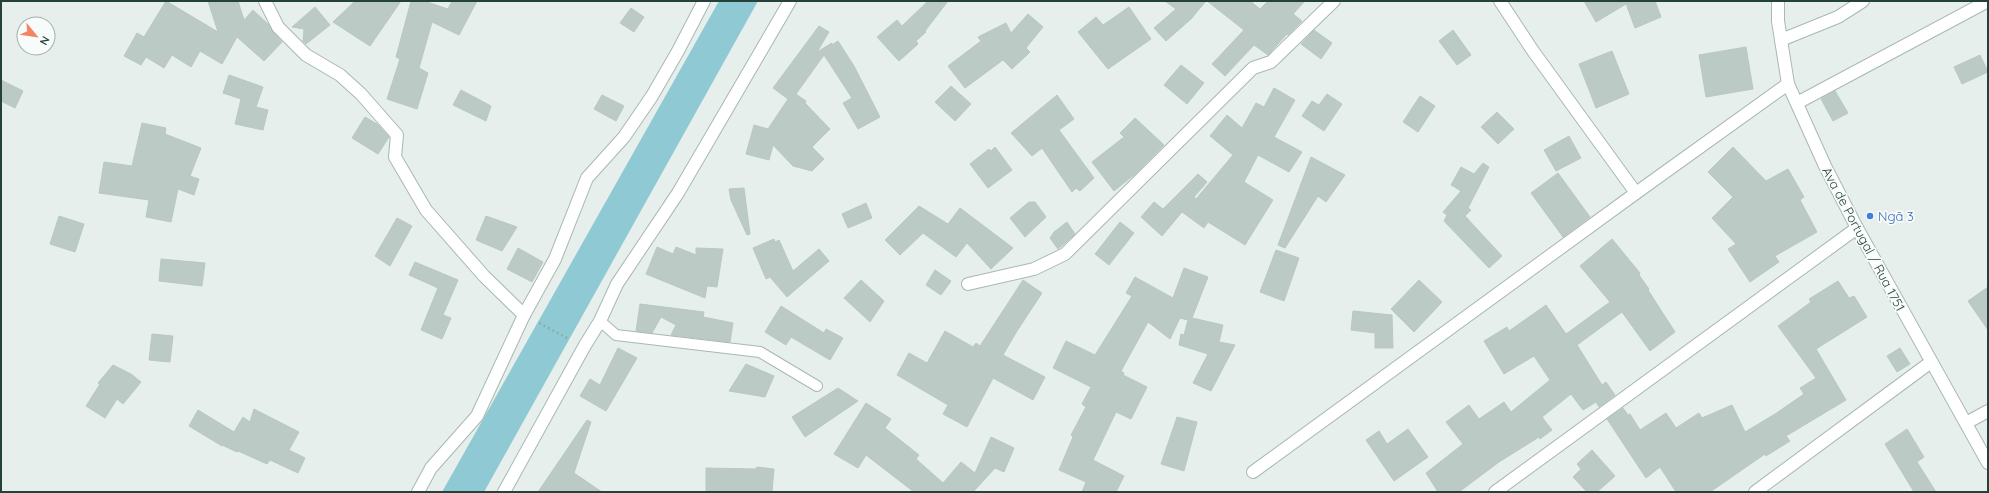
<svg xmlns="http://www.w3.org/2000/svg" width="1989" height="493" font-family="Quicksand,sans-serif">
<style>
.water{fill:#8ec9d4}
.building{fill:#bbcac4;stroke:#b8c9c2}
.lines{fill:none;stroke-linecap:round;stroke-linejoin:round}
.lane-casing{stroke:#a8b8b2;stroke-width:12}
.street-casing{stroke:#a8b8b2;stroke-width:14}
.path{stroke:#86b3a5;stroke-width:2.5;stroke-dasharray:2 3;stroke-linecap:butt}
.lane{stroke:#fff;stroke-width:10}
.street{stroke:#fff;stroke-width:12}
.shop-dot{fill:#3f7fe0;stroke:#f7fbf9;stroke-width:1.5}
.labels{text-anchor:middle;dominant-baseline:central;stroke-width:3.5;stroke-linejoin:round;paint-order:stroke}
.shop-label{font-size:13px;fill:#366cbe;stroke:#f7fbf9;text-anchor:start}
.street-label{font-size:13px;fill:#24423a;stroke:#f7fbf9}
</style>
<rect width="100%" height="100%" fill="#e6efeb"/>
<polygon class="water" points="719,1 758,1 484,492 442,492"/>
<g class="building">
<polygon points="166,1 218,32 208,1 238,1 244,20 253,10 269,25 273,32 282,42 264,61 237,37 222,64 200,51 191,67 172,55 164,68 146,57 141,65 124,56 137,33 144,37"/>
<polygon points="355,1 401,1 370,46 333,22"/>
<polygon points="411,1 424,1 448,9 452,1 477,1 459,35 432,22 419,68 428,73 417,109 387,99 400,59 396,57"/>
<polygon points="928,1 948,1 925,31 926,32 916,41 918,44 899,61 877,37 897,20 902,26"/>
<polygon points="1165,1 1206,1 1191,19 1166,41 1154,28 1176,9"/>
<polygon points="1207,1 1250,1 1260,9 1268,1 1305,1 1293,14 1302,21 1288,35 1287,34 1268,55 1254,45 1225,76 1212,64 1244,30"/>
<polygon points="1584,1 1655,1 1661,17 1635,28 1626,4 1596,22"/>
<polygon points="315,7 330,25 306,44 303,41 304,29 292,27"/>
<polygon points="1129,7 1151,39 1108,69 1078,32 1096,17 1103,25"/>
<polygon points="631,8 644,17 634,32 620,23"/>
<polygon points="1028,14 1043,27 1026,48 1030,52 1012,69 1003,60 965,88 948,66 981,41 978,37 1006,23 1011,33"/>
<polygon points="819,26 829,32 817,52 832,43 832,45 838,41 854,66 880,117 858,129 843,103 852,98 824,55 796,94 806,101 805,103 830,129 812,147 824,159 812,171 793,166 773,145 769,160 746,154 754,125 768,129 788,99 773,88"/>
<polygon points="1314,30 1332,43 1321,59 1301,44"/>
<polygon points="1453,30 1471,55 1457,65 1439,41"/>
<polygon points="1746,47 1753,89 1706,97 1699,55"/>
<polygon points="1612,51 1629,94 1596,108 1579,64"/>
<polygon points="1980,55 1988,72 1962,84 1954,67"/>
<polygon points="1181,65 1204,83 1187,104 1164,85"/>
<polygon points="229,75 263,87 256,107 268,110 263,130 235,124 241,99 223,93"/>
<polygon points="1,80 23,91 15,108 1,101"/>
<polygon points="951,86 971,104 955,121 935,102"/>
<polygon points="1274,88 1295,100 1274,137 1302,152 1289,172 1258,155 1244,182 1273,200 1245,245 1208,222 1204,228 1182,212 1162,236 1141,217 1154,202 1163,209 1198,174 1207,182 1194,197 1196,199 1233,155 1210,136 1227,115 1242,128 1256,103 1264,107"/>
<polygon points="461,90 491,106 486,121 453,105"/>
<polygon points="1835,91 1848,113 1833,121 1821,99"/>
<polygon points="1327,94 1342,104 1324,131 1302,116 1312,101 1319,105"/>
<polygon points="602,95 624,106 616,121 594,109"/>
<polygon points="1057,95 1074,119 1059,130 1094,178 1080,191 1076,188 1072,192 1042,148 1032,156 1011,133"/>
<polygon points="1420,96 1435,106 1418,132 1403,122"/>
<polygon points="1497,112 1514,129 1498,144 1481,127"/>
<polygon points="365,117 377,124 389,137 378,154 352,138"/>
<polygon points="1135,118 1164,145 1135,174 1114,191 1092,162 1124,137 1120,133"/>
<polygon points="142,123 166,128 165,134 201,148 190,176 199,179 194,195 178,189 171,222 146,217 149,200 99,193 104,162 132,166"/>
<polygon points="1569,136 1581,158 1556,171 1544,150"/>
<polygon points="995,147 1012,170 988,188 970,164 989,149 991,151"/>
<polygon points="1733,147 1766,181 1788,169 1804,197 1800,200 1817,232 1775,256 1779,262 1750,282 1728,249 1736,244 1712,218 1733,197 1708,172"/>
<polygon points="1311,157 1345,175 1326,202 1318,196 1285,248 1278,245"/>
<polygon points="1483,163 1489,167 1468,208 1471,210 1465,216 1502,256 1489,268 1444,221 1447,215 1443,212 1461,191 1451,185 1461,167 1474,174"/>
<polygon points="1558,173 1590,217 1563,237 1531,193"/>
<polygon points="744,188 750,234 747,235 731,200 729,189"/>
<polygon points="1029,202 1035,202 1046,217 1025,237 1010,218"/>
<polygon points="866,203 872,218 848,228 842,214"/>
<polygon points="919,206 948,224 960,208 1013,248 991,269 967,243 956,257 923,233 900,255 885,240"/>
<polygon points="59,216 84,224 75,252 50,244"/>
<polygon points="486,216 517,227 502,251 476,240"/>
<polygon points="397,218 412,226 390,266 375,256"/>
<polygon points="1067,222 1075,234 1058,249 1050,238 1054,232"/>
<polygon points="1120,222 1134,233 1109,265 1095,254"/>
<polygon points="774,239 775,242 779,240 793,271 819,249 829,261 787,297 770,277 766,279 753,248"/>
<polygon points="1612,239 1640,273 1639,275 1649,289 1648,290 1675,332 1650,351 1622,312 1577,345 1602,385 1606,382 1615,395 1599,407 1596,402 1583,410 1571,394 1542,417 1552,430 1540,439 1539,437 1499,462 1459,492 1438,492 1426,473 1463,444 1446,422 1469,405 1479,419 1504,402 1511,412 1550,380 1534,356 1504,374 1484,341 1507,327 1509,331 1546,305 1566,334 1610,302 1580,266"/>
<polygon points="657,247 673,254 676,247 696,255 696,248 723,249 717,287 707,286 705,298 646,274"/>
<polygon points="518,248 543,262 532,282 507,269"/>
<polygon points="1276,250 1299,258 1284,301 1260,292"/>
<polygon points="161,259 205,263 202,286 159,281"/>
<polygon points="415,262 458,280 443,315 451,318 442,339 421,330 438,288 409,275"/>
<polygon points="1184,268 1208,277 1192,318 1223,325 1219,342 1235,345 1211,391 1193,383 1208,354 1179,345 1181,334 1184,335 1188,320 1180,318 1170,339 1148,322 1121,371 1124,373 1123,375 1147,387 1131,419 1116,412 1093,460 1124,476 1116,492 1082,492 1086,482 1059,470 1073,437 1071,435 1086,407 1082,404 1091,387 1053,368 1066,341 1095,355 1132,296 1126,293 1135,277 1173,298"/>
<polygon points="935,270 951,281 941,295 926,285"/>
<polygon points="861,280 884,301 870,322 844,298"/>
<polygon points="1023,280 1042,293 1017,331 1003,355 1045,377 1033,400 993,378 967,427 943,414 948,405 897,375 909,353 927,363 945,331 973,347 976,343 980,346"/>
<polygon points="1419,280 1442,302 1414,332 1391,309"/>
<polygon points="1838,281 1849,298 1854,296 1867,317 1816,349 1846,400 1786,436 1790,441 1766,456 1765,454 1710,492 1676,492 1660,467 1646,478 1607,419 1623,408 1628,415 1630,414 1640,430 1666,413 1676,428 1699,413 1702,418 1732,405 1745,432 1775,414 1804,394 1800,388 1816,378 1778,326 1811,302 1809,299"/>
<polygon points="1988,287 1988,330 1968,301"/>
<polygon points="640,304 704,312 703,317 733,323 730,342 671,335 676,325 661,317 652,333 636,331"/>
<polygon points="781,306 824,333 826,329 843,338 830,360 791,337 786,345 765,332"/>
<polygon points="1353,311 1392,315 1393,348 1375,348 1375,333 1351,330"/>
<polygon points="152,334 173,336 170,362 149,360"/>
<polygon points="618,348 637,358 606,411 580,396 590,379 600,385"/>
<polygon points="1900,348 1910,364 1897,372 1887,356"/>
<polygon points="746,364 774,376 765,397 729,391"/>
<polygon points="113,365 131,374 141,382 123,404 117,399 105,418 86,406 100,384 98,383"/>
<polygon points="838,388 858,401 805,437 792,417"/>
<polygon points="866,403 891,419 885,428 919,455 916,459 943,483 961,462 975,473 991,437 1014,448 1004,472 995,468 973,492 914,492 866,455 858,468 834,454"/>
<polygon points="254,409 299,432 289,450 305,458 298,473 270,460 267,464 238,451 237,452 222,445 222,446 189,426 198,410 234,432 243,417 250,422"/>
<polygon points="1177,417 1197,422 1184,471 1161,464"/>
<polygon points="587,420 591,422 574,473 602,492 538,492"/>
<polygon points="1408,429 1428,457 1394,481 1366,440 1379,431 1387,444"/>
<polygon points="1907,429 1924,457 1917,462 1936,492 1914,492 1885,444"/>
<polygon points="1592,450 1615,476 1597,492 1587,492 1573,477 1581,469 1577,464"/>
<polygon points="757,467 774,469 772,492 706,492 706,468 756,469"/>
</g>
<g class="lines">
<g class="lane-casing">
<polyline id="lane" points="600,321 616,335 760,352 817,386"/>
</g>
<g class="street-casing">
<g id="street">
<polyline points="265,1 278,27 306,55 340,75 361,94 397,135 395,157 426,210 484,276 524,315"/>
<polyline points="1500,1 1533,51 1636,193"/>
<polyline points="1778,1 1778,21 1788,84 1825,166 1857,228 1988,463"/>
<polyline points="1781,40 1838,17 1863,1"/>
<polyline points="1797,103 1988,1"/>
<polyline points="968,284 1034,269 1065,254 1253,68 1271,62 1334,1"/>
<polyline points="1966,423 1988,411"/>
<polyline points="1253,472 1636,193 1788,84"/>
<polyline points="418,492 431,468 477,416 524,315 555,259 587,178 624,137 652,96 678,51 704,1"/>
<polyline points="504,492 584,347 600,321 617,284 678,193 790,1"/>
<polyline points="1495,492 1857,228"/>
<polyline points="1755,492 1931,362"/>
</g>
</g>
<polyline class="path" points="539,323 569,339"/>
<use href="#lane" class="lane"/>
<use href="#street" class="street"/>
</g>
<circle class="shop-dot" cx="1870" cy="216" r="4"/>
<g class="labels">
<g class="shop-label">
<text x="1878" y="216">Ngã 3</text>
</g>
<g class="street-label">
<text transform="translate(1864 239) rotate(62)">Ava de Portugal / Rua 1751</text>
</g>
</g>
<rect width="1989" height="493" fill="none" stroke="#24423a" stroke-width="4"/>
<g transform="translate(36 36) rotate(119)"><circle r="19" fill="#f7fbf9" stroke="#a3b1ad"/>
<path d="M0-3L7 15L0 10L-7 15Z" fill="#f4845f"/>
<text y="-6" font-size="11" font-weight="bold" text-anchor="middle" fill="#24423a">N</text>
</g>
</svg>
